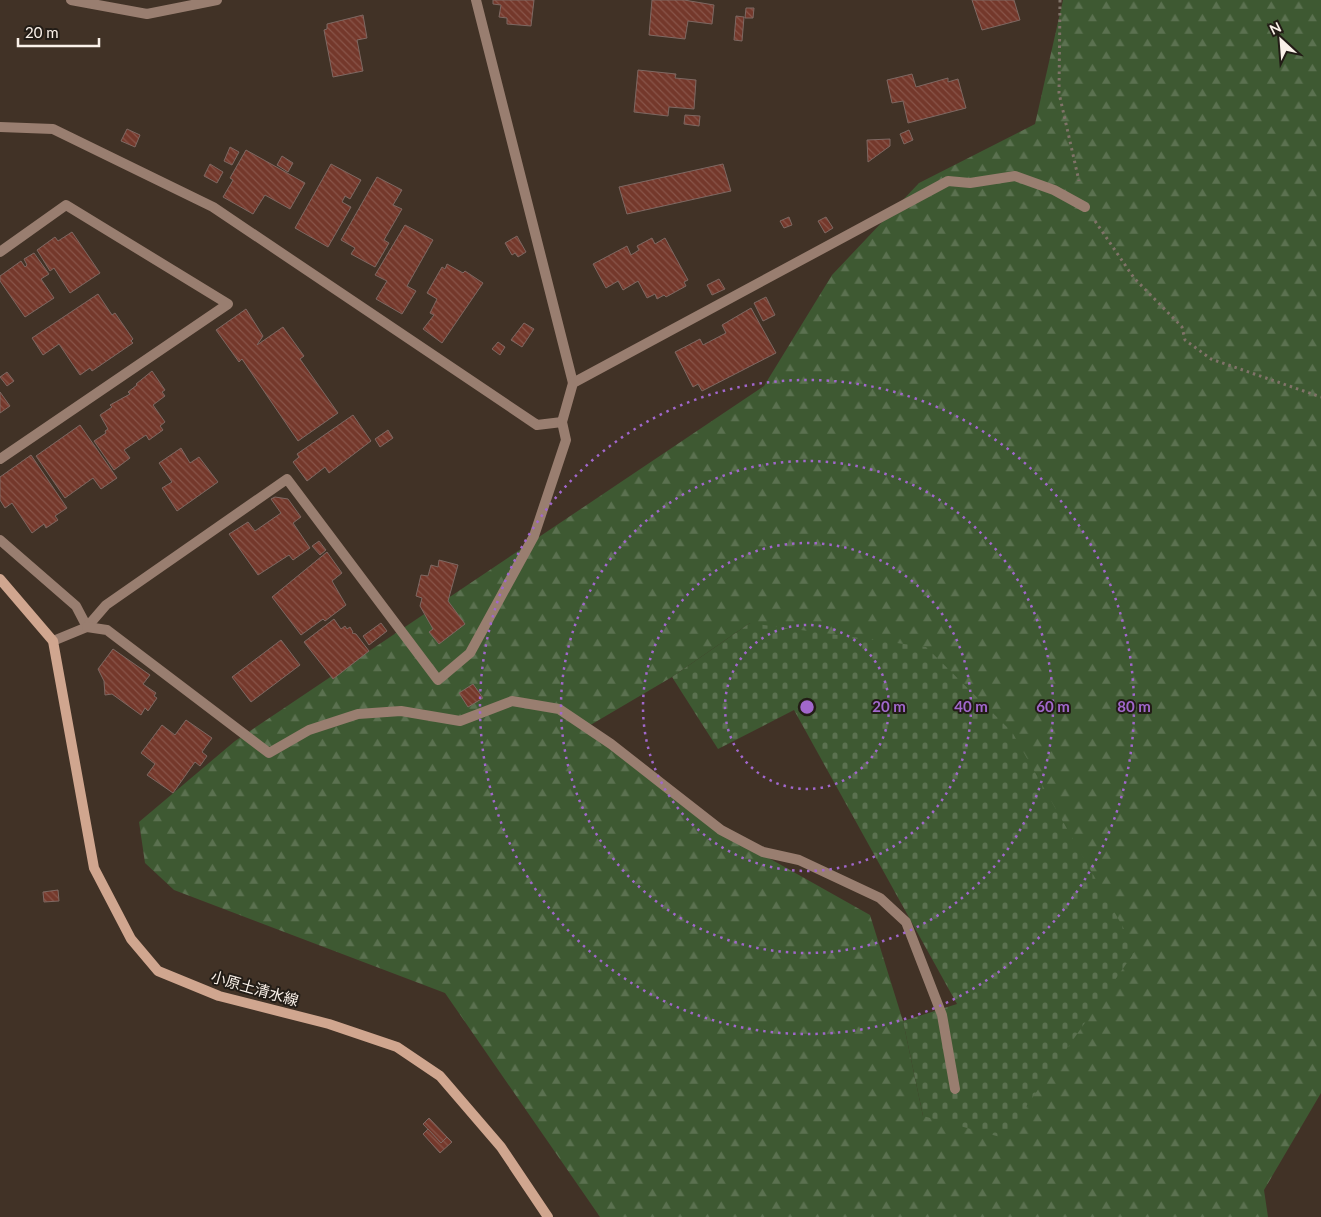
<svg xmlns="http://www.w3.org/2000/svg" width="1321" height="1217" font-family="Lato,'Noto Sans JP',sans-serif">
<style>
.forest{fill:url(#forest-firs);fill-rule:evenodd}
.cemetery{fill:url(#cemetery-stones)}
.building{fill:url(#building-back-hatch);stroke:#7e6862}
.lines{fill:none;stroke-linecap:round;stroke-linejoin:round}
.path{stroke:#807369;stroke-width:3;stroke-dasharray:2.5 4;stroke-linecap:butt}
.street{stroke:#997e70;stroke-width:10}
.secondary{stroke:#d0a68f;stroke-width:10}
.ring{fill:none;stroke:#a167cc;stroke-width:2.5;stroke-dasharray:2.5 5}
.labels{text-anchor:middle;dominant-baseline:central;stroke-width:4;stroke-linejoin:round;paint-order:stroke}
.street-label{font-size:15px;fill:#faf1e9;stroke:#221c16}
.centre{fill:#a167cc;stroke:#221c16;stroke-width:2.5}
.ring-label{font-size:15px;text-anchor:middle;font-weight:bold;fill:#a167cc;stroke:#221c16;stroke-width:4;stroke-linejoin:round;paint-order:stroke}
</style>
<defs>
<pattern id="forest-firs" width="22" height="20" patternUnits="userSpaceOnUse" patternTransform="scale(1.25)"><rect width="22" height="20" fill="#3e5932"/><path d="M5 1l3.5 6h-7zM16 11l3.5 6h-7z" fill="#5b7150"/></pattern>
<pattern id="cemetery-stones" width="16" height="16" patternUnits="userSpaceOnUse" patternTransform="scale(1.25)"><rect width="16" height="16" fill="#3e5932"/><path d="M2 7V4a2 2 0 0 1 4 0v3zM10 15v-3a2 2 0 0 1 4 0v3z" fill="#5b7150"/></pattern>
<pattern id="building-back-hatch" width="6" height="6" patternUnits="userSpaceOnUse" patternTransform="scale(1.25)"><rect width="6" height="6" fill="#74382b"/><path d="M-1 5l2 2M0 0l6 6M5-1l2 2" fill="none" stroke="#89554a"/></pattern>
</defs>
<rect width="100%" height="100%" fill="#413226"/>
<path class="forest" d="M1063,0H1321V1093L1264,1190L1268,1217H600L445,993L174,890L145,863L139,822L235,741L764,386L832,275L919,183L1035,124ZM750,623L1135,950L923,1116L903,1021L870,915L760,853L587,727L672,677Z"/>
<polygon class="cemetery" points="750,623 926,647 1012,732 1136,950 1004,1138 923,1116 903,1021 957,1004 794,710 718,749 672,677"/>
<g class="building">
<polygon points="493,0 534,0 531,26 507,24 507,18 499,17 501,5 493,4"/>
<polygon points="652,0 684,0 714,5 712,24 688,21 685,39 649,35"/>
<polygon points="972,0 1014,0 1020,20 982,30"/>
<polygon points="746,8 754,8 753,18 745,18"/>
<polygon points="363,15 367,38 357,40 363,71 333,77 324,30 327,29 327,24"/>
<polygon points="736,16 744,17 742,41 734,40"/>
<polygon points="638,70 676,74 675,78 696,80 694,109 669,107 668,116 634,112"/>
<polygon points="912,74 916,87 948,78 948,82 958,79 966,108 908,123 903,101 892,103 887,80"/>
<polygon points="685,115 700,116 699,126 684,124"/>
<polygon points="127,129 140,135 135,147 121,141"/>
<polygon points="909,130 913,140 904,144 900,134"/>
<polygon points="890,139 890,146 868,162 867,140"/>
<polygon points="230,147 239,152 232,165 224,161"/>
<polygon points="246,150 305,183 290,209 265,195 253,214 223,197 233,180 230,178"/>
<polygon points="282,156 293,163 288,172 277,165"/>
<polygon points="210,164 223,172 217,183 204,176"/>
<polygon points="331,164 361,180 350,199 345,196 342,202 351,207 328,247 295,228"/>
<polygon points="723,164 731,191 627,214 619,187"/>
<polygon points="377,177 402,190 393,205 402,209 384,240 389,243 375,267 351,254 355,248 341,240"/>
<polygon points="789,217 792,225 784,228 780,221"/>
<polygon points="826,217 833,228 825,233 818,221"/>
<polygon points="405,225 433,240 407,286 416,291 402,314 376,299 387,281 375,275"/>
<polygon points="72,232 100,273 70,293 54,268 50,271 37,250 55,237 58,241"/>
<polygon points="517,236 526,252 518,257 515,253 512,255 505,243"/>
<polygon points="652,238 655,244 665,238 688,280 684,282 686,286 666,297 664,295 657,299 655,294 647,298 638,281 623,290 618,281 606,288 593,264 627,246 631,255 639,250 637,246"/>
<polygon points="34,253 49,274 41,279 54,298 25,317 0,281 0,276 21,261 25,267 27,265 24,259"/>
<polygon points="447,264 463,273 465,271 483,283 442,343 423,329 434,315 430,313 437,299 427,293 442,267 445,269"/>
<polygon points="719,279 725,289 712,295 707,285"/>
<polygon points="98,294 112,315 115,313 133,339 131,341 133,343 92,371 90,368 80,375 59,344 43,355 32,338"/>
<polygon points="766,297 775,315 763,321 754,303"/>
<polygon points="751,308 776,353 702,391 698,384 693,387 675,352 700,339 703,345 726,333 722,325"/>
<polygon points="246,309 263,336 257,345 283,327 304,356 300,359 338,413 298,441 242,359 239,362 216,330"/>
<polygon points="524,323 534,329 522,347 511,340"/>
<polygon points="498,342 505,347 500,355 492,349"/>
<polygon points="152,371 165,390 162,392 165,396 153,405 165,422 160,426 163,430 149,440 146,435 124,450 130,458 114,470 94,441 106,433 105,431 108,429 100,415 112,407 110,405 130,394 128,392 137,385 136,384"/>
<polygon points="7,372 14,381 7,386 0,377"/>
<polygon points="0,392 10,406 0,413"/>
<polygon points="353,415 371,441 329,473 325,467 307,481 293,462 299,457 297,454"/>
<polygon points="80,425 117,478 101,489 93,478 65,498 36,456"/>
<polygon points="388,430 393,438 380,447 375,439"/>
<polygon points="181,448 190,463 199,457 218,482 177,511 162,488 172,482 159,463"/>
<polygon points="31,455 67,508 55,516 58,520 46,528 44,524 32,533 12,503 5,508 0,500 0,477"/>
<polygon points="275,497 288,499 301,517 293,523 310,548 293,560 289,555 258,575 229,534 248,522 255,531 281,513 271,499"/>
<polygon points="319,541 326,550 320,555 312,546"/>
<polygon points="327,552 342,573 332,581 346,605 325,621 323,619 301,635 272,597"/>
<polygon points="439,560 458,565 448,601 465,624 439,644 429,632 433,629 420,606 422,598 416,596 421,575 428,576 431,565 438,567"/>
<polygon points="334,619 341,629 345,626 347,629 350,627 353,632 352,633 356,634 369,651 333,679 304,642"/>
<polygon points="381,623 387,631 369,645 363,636"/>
<polygon points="281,640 300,665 251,702 232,677"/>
<polygon points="113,649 150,675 143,684 156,693 154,696 157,698 148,711 145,708 141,715 112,694 105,695 104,681 98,669"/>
<polygon points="473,684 483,698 468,707 459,693"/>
<polygon points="186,720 212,738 202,752 207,756 200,766 195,762 173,793 147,775 155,764 141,753 162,725 175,735"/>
<polygon points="58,890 59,901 44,902 43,892"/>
<polygon points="429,1118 447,1137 441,1143 423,1124"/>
<polygon points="428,1129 441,1143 447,1137 452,1142 440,1153 423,1134"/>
</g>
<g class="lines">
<g class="path">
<polyline points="1060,0 1059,93 1079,181"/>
<polyline points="1095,221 1134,278 1182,327 1185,340 1211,359 1321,397"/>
</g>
<g class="street">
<polyline points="71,0 147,14 217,0"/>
<polyline points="476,0 573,383"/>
<polyline points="0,127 53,129 213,207 537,425 562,422"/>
<polyline points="0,252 66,205 228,304 0,459"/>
<polyline points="0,540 76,606 87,627 53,641"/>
<polyline points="87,627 106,605 287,479 438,680 470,653 534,536 566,440 562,422 573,383 948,181 970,183 1015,176 1054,190 1085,207"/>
<polyline points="87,627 107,630 269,753 309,730 358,714 401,711 460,721 512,701 559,709 611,744 721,830 763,852 799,860 880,898 906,922 942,1015 955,1089"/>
</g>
<polyline class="secondary" points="0,579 53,641 94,868 131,939 158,971 219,996 329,1024 397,1047 440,1076 501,1147 548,1217"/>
</g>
<g class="ring">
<circle cx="807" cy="707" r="82"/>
<circle cx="807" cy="707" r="164"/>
<circle cx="807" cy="707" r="246"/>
<circle cx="807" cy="707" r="327"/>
</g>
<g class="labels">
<g class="street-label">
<text transform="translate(255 988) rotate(16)">小原土清水線</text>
</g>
</g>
<circle cx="807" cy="707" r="8" class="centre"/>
<g class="ring-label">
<text x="889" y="712">20 m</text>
<text x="971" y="712">40 m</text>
<text x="1053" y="712">60 m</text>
<text x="1134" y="712">80 m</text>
</g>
<g transform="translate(1281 40) rotate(334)" stroke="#221c16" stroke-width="4" paint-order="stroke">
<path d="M0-4L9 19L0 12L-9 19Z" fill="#faf1e9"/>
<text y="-8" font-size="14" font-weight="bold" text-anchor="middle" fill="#faf1e9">N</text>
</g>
<path d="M18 38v8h81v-8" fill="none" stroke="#faf1e9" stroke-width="2.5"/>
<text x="25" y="38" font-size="15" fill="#faf1e9" stroke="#221c16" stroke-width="4" paint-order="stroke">20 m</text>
</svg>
